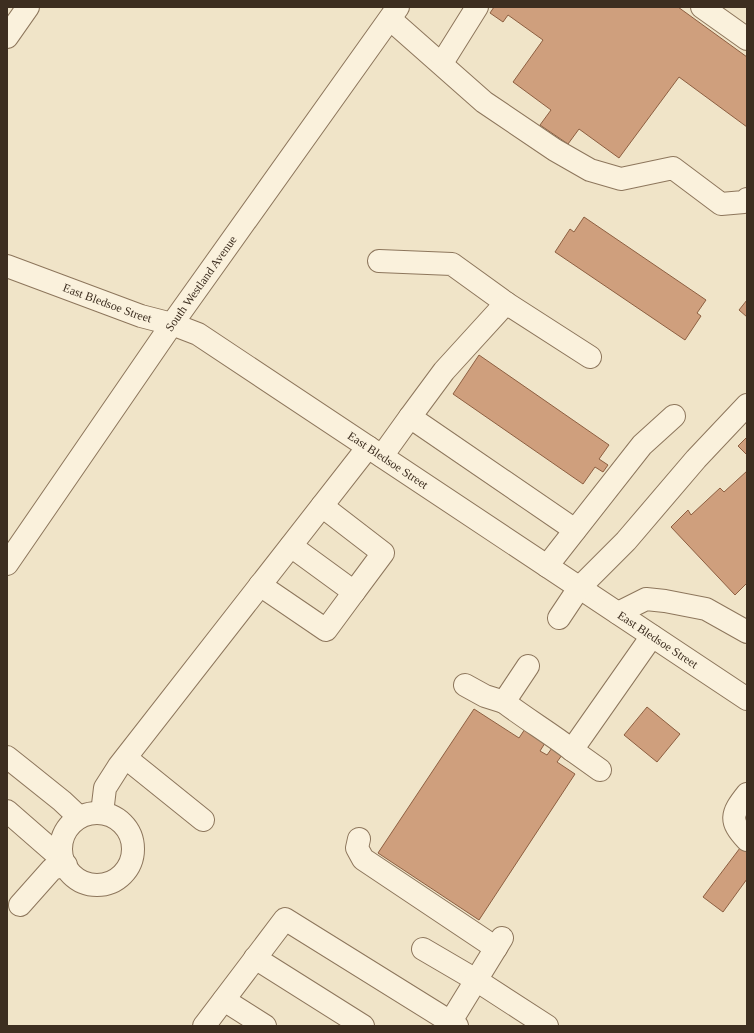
<svg xmlns="http://www.w3.org/2000/svg" width="754" height="1033" font-family="'Times New Roman',serif">
<style>
.building{fill:#cf9f7d;stroke:#8d5f41}
.lines{fill:none;stroke-linecap:round;stroke-linejoin:round}
.minor-casing{stroke:#8d765c;stroke-width:24}
.minor{stroke:#faf1dc;stroke-width:22}
.labels{text-anchor:middle;dominant-baseline:central;stroke-width:3.5;stroke-linejoin:round;paint-order:stroke}
.street-label{font-size:12px;fill:#3d2e20;stroke:#f7eed8}
</style>
<rect width="100%" height="100%" fill="#f0e4c8"/>
<g class="building">
<polygon points="494,7 678,7 747,57 747,127 679,77 619,158 579,129 568,144 540,125 551,110 513,82 543,40 508,15 503,22 490,13"/>
<polygon points="584,217 706,300 697,313 701,316 685,340 555,252 570,229 574,232"/>
<polygon points="747,300 747,317 739,310"/>
<polygon points="479,355 609,445 599,459 608,465 603,472 595,467 583,484 453,394"/>
<polygon points="747,437 747,455 738,446"/>
<polygon points="747,471 747,583 735,595 671,527 688,510 691,515 720,488 724,492"/>
<polygon points="647,707 680,734 657,762 624,735"/>
<polygon points="474,709 519,738 525,729 545,743 540,751 547,755 552,748 562,755 557,762 575,774 479,920 378,853"/>
<polygon points="743,844 747,847 747,879 723,912 703,897"/>
</g>
<g class="lines">
<g class="minor-casing">
<g id="minor">
<polyline points="702,7 747,39"/>
<polyline points="390,19 484,102 555,150 590,170 621,179 673,168 721,204 744,202 747,199"/>
<polyline points="7,37 28,7"/>
<polyline points="442,63 477,7"/>
<polyline points="379,261 452,264 506,303"/>
<path id="s1" d="M7,266L141,316L172,324L198,334L747,699"/>
<polyline points="410,417 444,371 506,303 590,357"/>
<polyline points="382,456 410,417 575,530"/>
<polyline points="291,546 354,592 383,553 322,506"/>
<path id="s2" d="M7,564L172,324L398,7"/>
<polyline points="547,566 642,445 674,416"/>
<polyline points="260,585 326,630 354,592"/>
<polyline points="618,613 646,599 665,601 706,609 747,632"/>
<polyline points="559,618 579,588 626,541 696,459 747,405"/>
<polyline points="465,685 485,696 504,702 528,666"/>
<path d="M504,702C526,719 550,733 572,750"/>
<polyline points="7,757 62,801 79,817"/>
<polyline points="126,758 203,820"/>
<polyline points="600,770 572,750 652,636"/>
<path d="M747,794C731,814 729,821 747,840"/>
<polyline points="7,811 62,859"/>
<polyline points="102,813 105,788 119,766 368,447"/>
<circle cx="97" cy="849" r="36"/>
<polyline points="359,839 357,848 363,859 496,948"/>
<polyline points="20,905 52,869 66,865"/>
<polyline points="423,949 476,980 547,1026"/>
<polyline points="255,958 363,1026"/>
<polyline points="224,1000 265,1026"/>
<polyline points="204,1026 285,919 457,1026"/>
<polyline points="448,1026 502,938"/>
</g>
</g>
<use href="#minor" class="minor"/>
</g>
<g class="labels">
<g class="street-label">
<text stroke="none"><textPath href="#s2" startOffset="341">South Westland Avenue</textPath></text>
<text stroke="none"><textPath href="#s1" startOffset="107">East Bledsoe Street</textPath></text>
<text stroke="none"><textPath href="#s1" startOffset="431">East Bledsoe Street</textPath></text>
<text stroke="none"><textPath href="#s1" startOffset="755">East Bledsoe Street</textPath></text>
</g>
</g>
<rect width="754" height="1033" fill="none" stroke="#3d2e20" stroke-width="16"/>
</svg>
